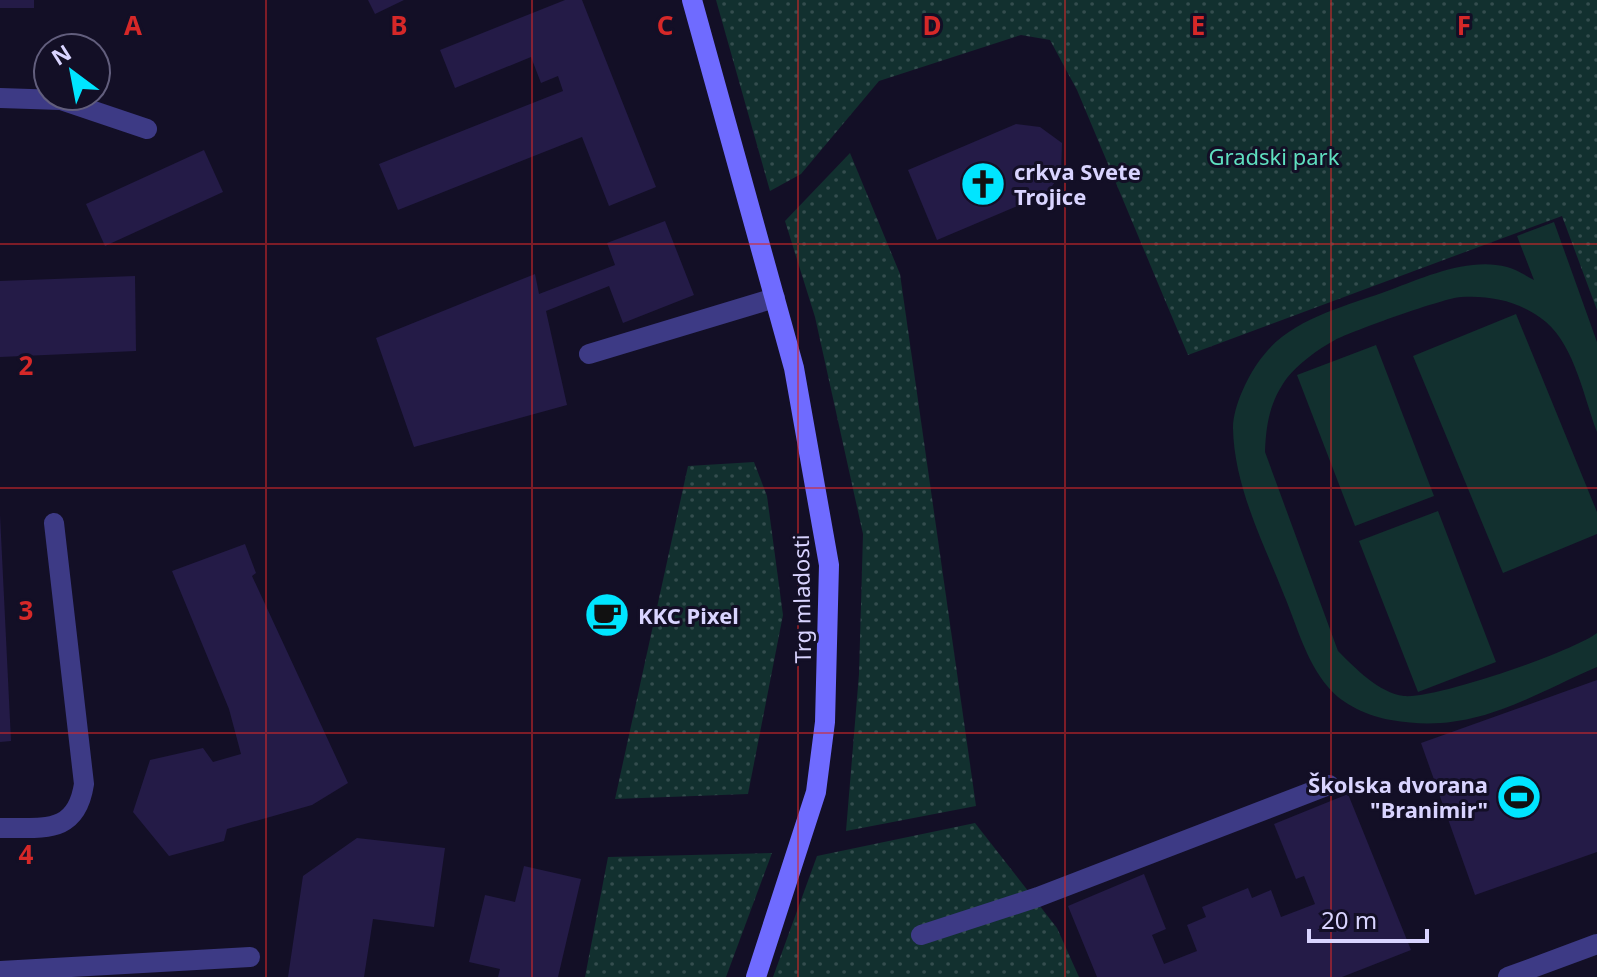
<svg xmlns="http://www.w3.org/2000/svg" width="1597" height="977" font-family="'Noto Sans',sans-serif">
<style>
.park{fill:url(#park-dots)}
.garden{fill:#12302f}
.building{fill:#241b47}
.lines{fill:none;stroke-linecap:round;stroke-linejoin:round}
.lane{stroke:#3d3a85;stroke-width:20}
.secondary{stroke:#6f6bff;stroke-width:20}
.grid{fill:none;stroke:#d62828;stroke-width:2;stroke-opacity:0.55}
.labels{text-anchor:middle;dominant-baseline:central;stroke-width:6;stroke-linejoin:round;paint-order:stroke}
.park-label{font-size:22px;fill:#5fe0c0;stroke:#130f26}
.poi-label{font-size:22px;font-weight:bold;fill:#d9d4ff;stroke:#130f26;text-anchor:start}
.street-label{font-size:22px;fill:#d9d4ff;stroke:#130f26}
.grid-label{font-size:26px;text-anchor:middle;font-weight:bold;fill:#d62828;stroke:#130f26;stroke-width:6;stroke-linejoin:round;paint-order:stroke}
</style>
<defs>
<pattern id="park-dots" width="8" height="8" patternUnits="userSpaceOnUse" patternTransform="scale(2)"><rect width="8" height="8" fill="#12302f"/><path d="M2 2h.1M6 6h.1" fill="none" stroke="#344d4e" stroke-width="1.8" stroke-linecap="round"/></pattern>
</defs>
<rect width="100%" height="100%" fill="#130f26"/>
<g class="park">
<polygon points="716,0 1597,0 1597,310 1562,216 1188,355 1077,90 1050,40 1021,35 879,81 801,174 770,191"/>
<polygon points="850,153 900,274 976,806 846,831 859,674 863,534 815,317 785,221"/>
<polygon points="754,462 767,496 783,615 748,794 615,799 688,466"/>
<polygon points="975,823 1057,928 1079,977 773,977 817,856"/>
<polygon points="772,853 726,977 585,977 608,857"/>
</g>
<g class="garden">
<path d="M1554,222L1597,342V432C1584,398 1575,347 1546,322C1522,302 1492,295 1461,297C1444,298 1352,331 1335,340C1318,349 1298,364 1287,378C1270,401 1266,424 1265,452L1338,651C1355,668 1379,693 1404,696C1435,699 1572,652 1597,633V667C1525,698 1473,735 1391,720C1368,716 1343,705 1328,687C1306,661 1297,626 1284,595C1263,542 1234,486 1233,428C1233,406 1249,373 1263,356C1292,318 1347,306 1390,290C1425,277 1469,257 1507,267C1516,269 1526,276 1534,280L1517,236Z"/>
<polygon points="1516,314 1597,512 1597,534 1503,573 1413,356"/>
<polygon points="1376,345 1434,496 1355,526 1297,375"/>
<polygon points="1438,511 1496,662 1418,692 1359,541"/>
</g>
<g class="building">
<rect x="0" y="0" width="34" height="8"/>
<polygon points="368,0 404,0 375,14"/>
<polygon points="565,0 582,0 656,187 609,206 582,137 398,210 379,164 563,91 558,76 541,83 531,57 455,88 440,50"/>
<polygon points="1016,124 1040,127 1062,143 1061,174 1046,194 937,240 908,170"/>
<polygon points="204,150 223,192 105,246 86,204"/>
<polygon points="665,221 694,295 623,323 609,286 546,311 567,405 414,447 376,338 535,274 539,294 615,265 607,243"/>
<polygon points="135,276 136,351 0,357 0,281"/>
<polygon points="0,515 11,741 0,742"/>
<polygon points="245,544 256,573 252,576 348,783 312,805 227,829 224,841 169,856 133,812 150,760 203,748 213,762 241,754 229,709 172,571"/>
<polygon points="1597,680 1597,852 1475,895 1421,743"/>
<polygon points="1348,794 1411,950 1342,977 1097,977 1068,906 1144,874 1166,929 1152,935 1164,964 1197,951 1187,925 1206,917 1202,907 1248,888 1252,898 1271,890 1281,917 1315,904 1304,876 1296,879 1274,824"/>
<polygon points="357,838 445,848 434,927 373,919 364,977 288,977 303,876"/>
<polygon points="524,866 581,879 558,977 498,977 500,969 469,962 485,895 515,902"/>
</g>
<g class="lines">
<g class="lane">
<polyline points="0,98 61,100 147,129"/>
<polyline points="589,354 775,298"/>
<path d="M0,828C42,827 76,836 84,784L54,523"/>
<polyline points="921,935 1038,897 1329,785"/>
<polyline points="0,971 250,957"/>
<polyline points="1508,977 1597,944"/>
</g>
<polyline class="secondary" points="692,0 794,368 829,565 825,722 816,792 756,977"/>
</g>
<path class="grid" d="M266,0V977M532,0V977M798,0V977M1065,0V977M1331,0V977M0,244H1597M0,488H1597M0,733H1597"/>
<defs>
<g id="church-disc" transform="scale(2.3)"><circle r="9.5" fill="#00e5ff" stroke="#130f26"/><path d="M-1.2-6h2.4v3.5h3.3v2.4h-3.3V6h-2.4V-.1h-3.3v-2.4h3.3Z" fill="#111"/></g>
<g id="cafe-disc" transform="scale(2.3)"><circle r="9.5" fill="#00e5ff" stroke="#130f26"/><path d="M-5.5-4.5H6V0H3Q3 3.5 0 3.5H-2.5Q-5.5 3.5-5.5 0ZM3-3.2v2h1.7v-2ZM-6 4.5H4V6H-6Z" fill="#111"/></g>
<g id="stadium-disc" transform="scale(2.3)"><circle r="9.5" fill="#00e5ff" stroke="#130f26"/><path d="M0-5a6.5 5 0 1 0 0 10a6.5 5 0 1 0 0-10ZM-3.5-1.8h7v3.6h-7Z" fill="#111"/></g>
</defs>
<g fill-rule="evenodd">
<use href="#church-disc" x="983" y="184"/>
<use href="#cafe-disc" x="607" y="615"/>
<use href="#stadium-disc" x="1519" y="797"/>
</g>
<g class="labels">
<g class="park-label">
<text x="1274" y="156">Gradski park</text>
</g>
<g class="poi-label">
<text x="1014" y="171">crkva Svete<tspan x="1014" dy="25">Trojice</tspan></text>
<text x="638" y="615">KKC Pixel</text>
<text x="1488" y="784" text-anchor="end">Školska dvorana<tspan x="1488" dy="25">"Branimir"</tspan></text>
</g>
<g class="street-label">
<text transform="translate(801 599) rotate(-91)">Trg mladosti</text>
</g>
</g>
<g class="grid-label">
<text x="133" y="35">A</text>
<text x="399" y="35">B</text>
<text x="665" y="35">C</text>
<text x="932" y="35">D</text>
<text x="1198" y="35">E</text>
<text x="1464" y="35">F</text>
<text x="26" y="375">2</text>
<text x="26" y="620">3</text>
<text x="26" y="864">4</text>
</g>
<g transform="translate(72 72) rotate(328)"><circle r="38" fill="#130f26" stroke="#625e7d" stroke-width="2"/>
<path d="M0-6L14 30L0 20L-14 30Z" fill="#00e5ff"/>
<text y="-12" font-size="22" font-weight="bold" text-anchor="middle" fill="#d9d4ff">N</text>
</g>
<path d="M1309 929v12h118v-12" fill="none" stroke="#d9d4ff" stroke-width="4"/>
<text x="1321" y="929" font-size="24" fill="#d9d4ff" stroke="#130f26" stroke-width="6" paint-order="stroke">20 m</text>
</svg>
